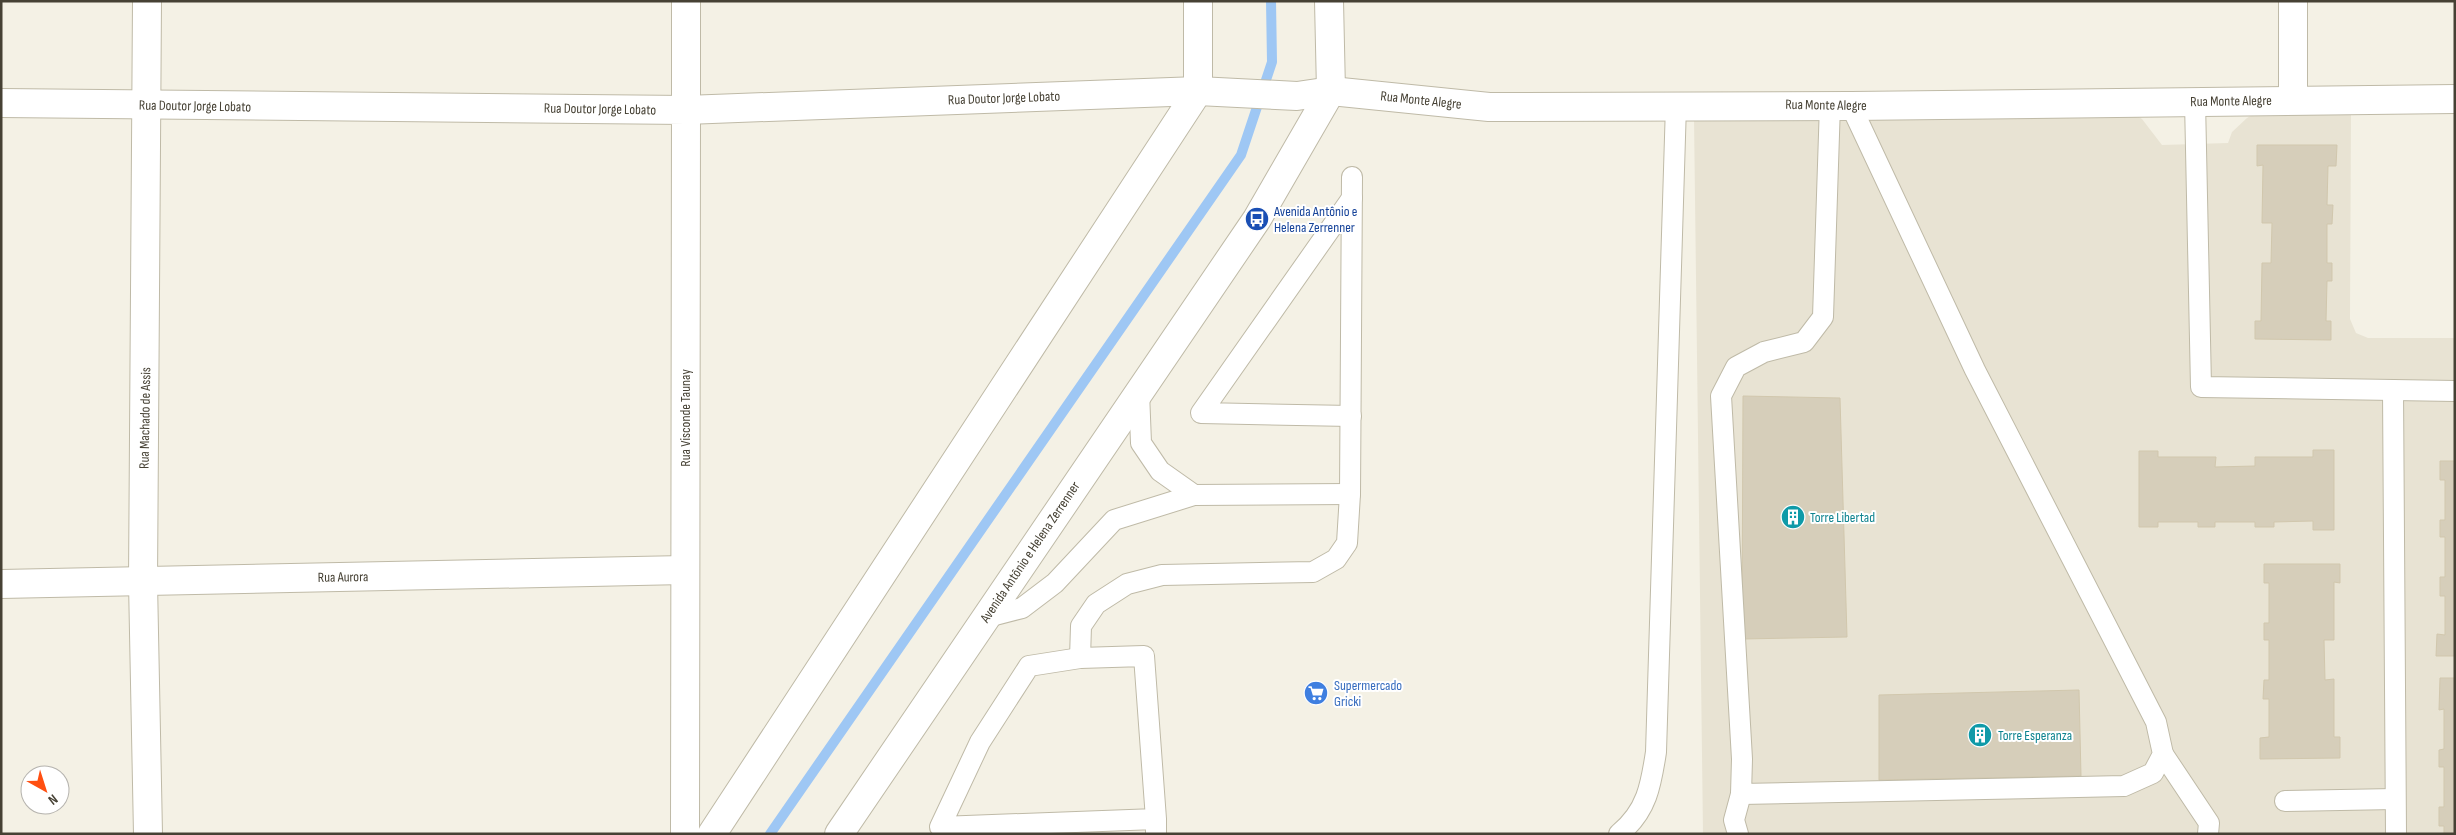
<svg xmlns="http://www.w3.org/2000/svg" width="2456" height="835" font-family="'Sofia Sans Condensed',sans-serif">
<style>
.residential{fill:#e8e3d3}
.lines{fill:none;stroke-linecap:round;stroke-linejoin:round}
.stream{stroke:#9ec7f4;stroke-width:10}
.building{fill:#d6ceba;stroke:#d1c7ad}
.service-casing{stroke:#bfbaa7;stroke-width:22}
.minor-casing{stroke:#bfbaa7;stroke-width:30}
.tertiary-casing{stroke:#bfbaa7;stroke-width:30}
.service{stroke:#fff;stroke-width:20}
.minor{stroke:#fff;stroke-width:28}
.tertiary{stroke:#fff;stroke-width:28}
.labels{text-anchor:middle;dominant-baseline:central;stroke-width:4;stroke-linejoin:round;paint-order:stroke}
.street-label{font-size:14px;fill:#464134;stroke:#fff}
.transit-label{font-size:14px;fill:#164399;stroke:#fff;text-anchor:start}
.culture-label{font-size:14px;fill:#0d838f;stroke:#fff;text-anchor:start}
.shop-label{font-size:14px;fill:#366cbe;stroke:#fff;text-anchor:start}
</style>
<rect width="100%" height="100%" fill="#f4f1e5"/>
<polygon class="residential" points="2264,108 2351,110 2350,319 2356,333 2368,338 2455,338 2455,834 1703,834 1694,118 2126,109 2142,119 2162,145 2228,143 2232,132 2247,118"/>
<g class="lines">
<polyline class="stream" points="770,834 1241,155 1272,62 1271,1"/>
</g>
<g class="building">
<polygon points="2257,145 2337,145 2336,166 2328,166 2327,205 2333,205 2332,224 2327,224 2327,263 2332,263 2332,281 2327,281 2326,321 2331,321 2331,340 2255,339 2255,321 2261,321 2262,263 2271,263 2272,223 2262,223 2263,165 2257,166"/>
<polygon points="1743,396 1840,398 1847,637 1742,639"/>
<polygon points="2313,450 2334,450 2334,530 2313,530 2313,521 2274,522 2274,527 2255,527 2255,522 2215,522 2215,527 2198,527 2198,522 2158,522 2158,527 2139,527 2139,451 2158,451 2158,457 2216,457 2215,467 2255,466 2255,457 2313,457"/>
<polygon points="2440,461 2455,461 2455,656 2436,656 2437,634 2445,635 2445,596 2440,596 2440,577 2445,577 2445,537 2440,537 2440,520 2445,520 2445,480 2440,480"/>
<polygon points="2264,564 2340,564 2340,583 2334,582 2334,640 2324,640 2325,680 2334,679 2334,737 2340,737 2340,758 2260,759 2260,738 2269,737 2269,699 2263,699 2264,680 2269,680 2269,640 2264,640 2264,623 2269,623 2269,583 2264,583"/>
<polygon points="2440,678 2455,678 2455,834 2444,834 2444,826 2439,826 2439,807 2444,807 2444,767 2439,767 2439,750 2444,749 2444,709 2439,710"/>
<polygon points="2079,690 2081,776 1879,780 1879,695"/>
</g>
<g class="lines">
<g class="service-casing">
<g id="service">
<polyline points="2195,101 2201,387 2455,391"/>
<polyline points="1830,104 1823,317 1804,342 1764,352 1736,367 1721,396 1742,759 1741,794 2124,786 2153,773 2163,754 2156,722 1975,370 1851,106"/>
<polyline points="2393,390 2396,834"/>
<polyline points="1139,392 1141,443 1160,471 1194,495"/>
<polyline points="1351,416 1201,413 1352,198"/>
<polyline points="987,617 1022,608 1055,583 1114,520 1194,495 1350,494"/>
<polyline points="1080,658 1081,626 1096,604 1127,584 1162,575 1313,572 1336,559 1347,543 1350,494 1352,177"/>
<polyline points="2163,754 2209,823 2208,834"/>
<polyline points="2285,801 2395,799"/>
<polyline points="1156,819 940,827 980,742 1029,666 1080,658 1144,656 1156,819 1156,834"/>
<path d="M1619,834C1647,811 1651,785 1656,752L1676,105"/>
<polyline points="1738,834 1734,820 1741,794"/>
</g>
</g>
<g class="minor-casing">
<g id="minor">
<polyline points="147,1 143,582 148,834"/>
<polyline points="1329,1 1331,91"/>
<polyline points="2293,1 2293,100"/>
<polyline points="1,103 686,110 685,834"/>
<polyline points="1,584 685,570"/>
</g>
</g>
<g class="tertiary-casing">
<g id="tertiary">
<polyline points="686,1 686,110 1198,91 1297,96 1331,91 1489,107 1851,106 2455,99"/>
<polyline points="1198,1 1198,91"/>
<polyline points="712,834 1198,91"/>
<polyline points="839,834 1257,219 1331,91"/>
</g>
</g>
<use href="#service" class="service"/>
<use href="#minor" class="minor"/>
<use href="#tertiary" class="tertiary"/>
</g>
<defs>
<g id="bus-disc" transform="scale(1.25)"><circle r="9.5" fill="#1a4fb4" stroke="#fff"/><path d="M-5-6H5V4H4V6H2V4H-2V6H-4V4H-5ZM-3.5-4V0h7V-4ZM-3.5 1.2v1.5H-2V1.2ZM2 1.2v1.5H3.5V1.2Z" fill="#fff"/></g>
<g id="building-disc" transform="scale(1.25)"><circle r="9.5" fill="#0f9aa8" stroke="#fff"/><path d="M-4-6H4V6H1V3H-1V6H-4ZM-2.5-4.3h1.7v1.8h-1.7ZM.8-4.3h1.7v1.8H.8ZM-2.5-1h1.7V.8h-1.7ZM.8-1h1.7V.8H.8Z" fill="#fff"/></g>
<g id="supermarket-disc" transform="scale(1.25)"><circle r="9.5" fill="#3f7fe0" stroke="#fff"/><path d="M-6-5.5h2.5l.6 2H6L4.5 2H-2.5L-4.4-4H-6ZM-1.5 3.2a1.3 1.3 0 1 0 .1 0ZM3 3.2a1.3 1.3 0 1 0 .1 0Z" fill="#fff"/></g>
</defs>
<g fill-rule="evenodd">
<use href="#bus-disc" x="1257" y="219"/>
<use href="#building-disc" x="1793" y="517"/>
<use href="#supermarket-disc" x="1316" y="693"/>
<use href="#building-disc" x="1980" y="735"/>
</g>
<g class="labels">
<g class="street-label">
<text transform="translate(1004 98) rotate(-2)">Rua Doutor Jorge Lobato</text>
<text transform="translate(1421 100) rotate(6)">Rua Monte Alegre</text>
<text transform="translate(2231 101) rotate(-1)">Rua Monte Alegre</text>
<text transform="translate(1826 105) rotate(1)">Rua Monte Alegre</text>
<text transform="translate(195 106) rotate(1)">Rua Doutor Jorge Lobato</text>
<text transform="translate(600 109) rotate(1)">Rua Doutor Jorge Lobato</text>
<text transform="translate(145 418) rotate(-89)">Rua Machado de Assis</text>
<text transform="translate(685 418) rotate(-90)">Rua Visconde Taunay</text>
<text transform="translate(1030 552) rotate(-56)">Avenida Antônio e Helena Zerrenner</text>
<text transform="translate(343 577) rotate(-1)">Rua Aurora</text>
</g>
<g class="transit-label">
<text x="1274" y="211">Avenida Antônio e<tspan x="1274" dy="16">Helena Zerrenner</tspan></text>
</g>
<g class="culture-label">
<text x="1810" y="517">Torre Libertad</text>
<text x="1998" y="735">Torre Esperanza</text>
</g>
<g class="shop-label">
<text x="1334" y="685">Supermercado<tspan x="1334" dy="16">Gricki</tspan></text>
</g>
</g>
<rect width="2456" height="835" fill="none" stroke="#464134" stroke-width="5"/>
<g transform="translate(45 790) rotate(141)"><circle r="24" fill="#ffffff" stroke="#b5b3ae"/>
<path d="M0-4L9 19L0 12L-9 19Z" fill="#ff4f11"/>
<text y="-8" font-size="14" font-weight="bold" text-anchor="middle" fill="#464134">N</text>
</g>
</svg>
